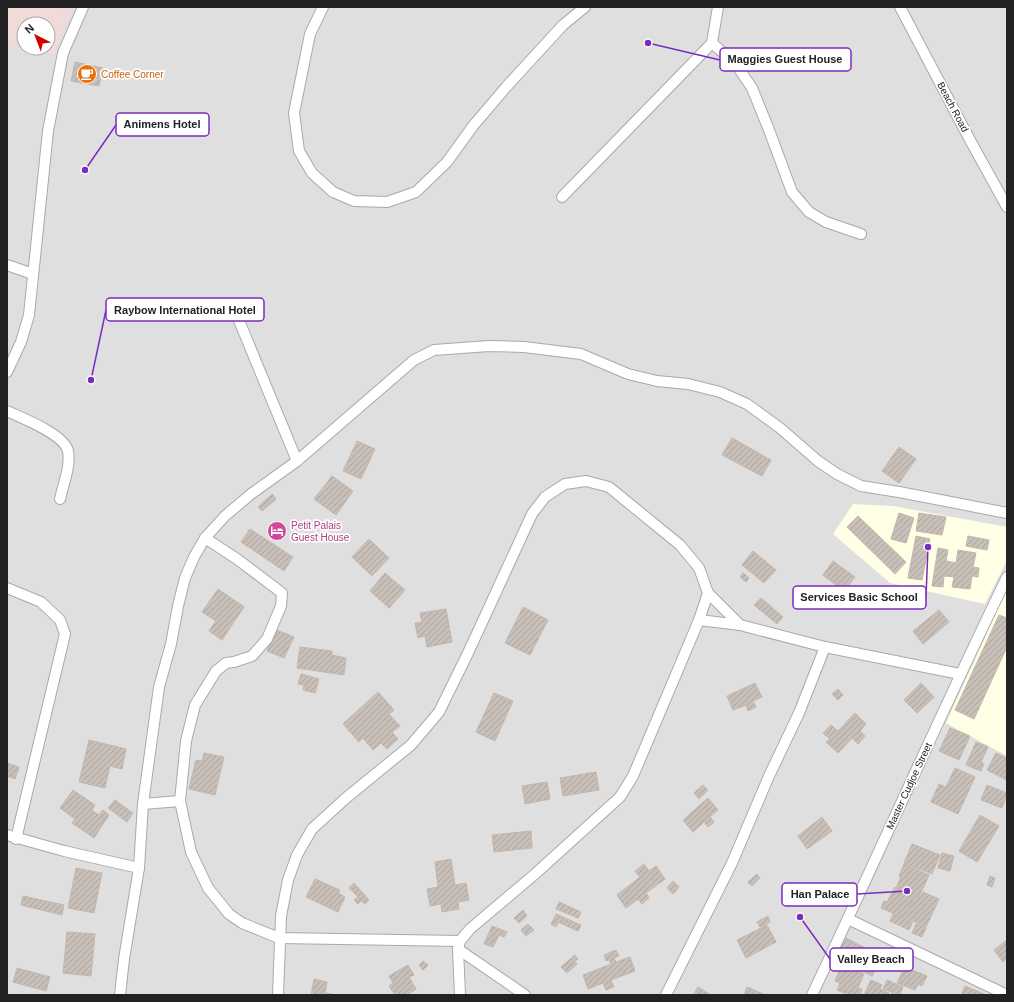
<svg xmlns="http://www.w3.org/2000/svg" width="1014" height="1002" font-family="Arial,sans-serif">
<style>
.residential{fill:#e0dfdf;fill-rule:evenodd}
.commercial{fill:#f2dad9}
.education{fill:#ffffe5}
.building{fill:url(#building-hatch);stroke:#c4b6ab}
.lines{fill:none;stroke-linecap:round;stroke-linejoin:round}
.street-casing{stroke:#a9a9a9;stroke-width:12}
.street{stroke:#fff;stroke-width:10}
.labels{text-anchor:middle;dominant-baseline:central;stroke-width:3.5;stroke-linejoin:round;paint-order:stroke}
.food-label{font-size:10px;fill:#c56008;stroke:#fff;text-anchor:start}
.street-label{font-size:10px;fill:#222;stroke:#fff}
.hotel-label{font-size:10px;fill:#b23c85;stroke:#fff;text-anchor:start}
.leader{fill:none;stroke:#7b2cbf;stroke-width:1.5}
.callout-dot{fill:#7b2cbf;stroke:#fff;stroke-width:1.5}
.callout{fill:#fff;stroke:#7b2cbf;stroke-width:1.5}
.callout-label{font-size:11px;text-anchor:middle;font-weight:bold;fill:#222}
</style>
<defs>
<pattern id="building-hatch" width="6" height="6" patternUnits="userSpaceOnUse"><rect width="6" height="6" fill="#c7bfb8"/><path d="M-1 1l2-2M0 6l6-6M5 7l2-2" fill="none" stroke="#aba49e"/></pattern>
</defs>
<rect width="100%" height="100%" fill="#f2efe9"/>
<path class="residential" d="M7,7H1007V995H7ZM24,24H48V48H24Z"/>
<polygon class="commercial" points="7,7 54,7 70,12 54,54 24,48 48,48 48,24 24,24 24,48 7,45"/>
<g class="education">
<polygon points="853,504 893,506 1007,527 1007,560 985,604 890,583 833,534"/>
<polygon points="1007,589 1007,756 946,723"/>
</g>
<g class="building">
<polygon points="75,62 103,68 99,86 71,81"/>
<polygon points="732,438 771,460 762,476 722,455"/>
<polygon points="357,441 375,449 361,479 343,471"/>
<polygon points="899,447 916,459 899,483 882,471"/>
<polygon points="332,476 353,491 336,515 314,499"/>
<polygon points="272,494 276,499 262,511 258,507"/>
<polygon points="899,513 914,518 906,543 891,539"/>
<polygon points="919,513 946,517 942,535 916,531"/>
<polygon points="858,516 906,562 895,574 847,527"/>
<polygon points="250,529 293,557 284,571 241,542"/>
<polygon points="916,536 930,539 922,580 908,578"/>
<polygon points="968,536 989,540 987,550 966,546"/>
<polygon points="369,539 389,558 372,576 352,557"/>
<polygon points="938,548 948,550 946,561 956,563 958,550 976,553 973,567 979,568 978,577 972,576 970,589 952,587 954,577 944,576 943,587 932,586"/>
<polygon points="753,551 776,570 764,583 742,565"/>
<polygon points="833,561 855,577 844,591 823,575"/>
<polygon points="385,573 405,590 389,608 370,591"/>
<polygon points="743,573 749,578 746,582 740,577"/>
<polygon points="218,589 244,607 222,640 209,631 216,621 202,612"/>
<polygon points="761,598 783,617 777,624 754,605"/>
<polygon points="523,607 548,620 530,655 505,643"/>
<polygon points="446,609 452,642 427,647 425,636 418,638 415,623 422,622 420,613"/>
<polygon points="939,610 949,622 923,644 913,631"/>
<polygon points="999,615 1007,618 1007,647 974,719 955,710"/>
<polygon points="277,630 294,637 284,658 267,651"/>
<polygon points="300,647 332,651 332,655 346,658 344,675 297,668"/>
<polygon points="301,674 319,679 315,693 303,690 304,685 298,684"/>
<polygon points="755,683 762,697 753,701 756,707 748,711 746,705 733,710 727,696"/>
<polygon points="921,683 934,697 917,713 904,700"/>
<polygon points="838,689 843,695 838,700 832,694"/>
<polygon points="378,692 394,710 389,714 400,726 392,732 398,739 387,749 381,743 373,750 363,738 359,742 343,724"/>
<polygon points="494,693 513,701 495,741 476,732"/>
<polygon points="855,713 866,724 860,731 865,736 858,744 852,738 838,753 826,742 830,739 823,733 831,725 838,731"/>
<polygon points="950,728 970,736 959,760 939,751"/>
<polygon points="89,740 126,749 122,769 110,766 105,788 79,782"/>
<polygon points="976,742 988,747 981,762 984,764 981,771 966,765"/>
<polygon points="204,753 224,757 215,795 189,789 196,760 202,761"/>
<polygon points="996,753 1007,758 1007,780 987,770"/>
<polygon points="7,763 19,767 15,779 7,776"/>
<polygon points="955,768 975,777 958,814 931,802 939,784 946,787"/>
<polygon points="596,772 599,790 563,796 560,778"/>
<polygon points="547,782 550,799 525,804 522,786"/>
<polygon points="703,785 708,790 699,799 694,793"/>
<polygon points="987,785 1007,793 1002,808 981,800"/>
<polygon points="73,790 95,805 92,810 99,815 103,810 109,815 94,838 72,823 75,819 60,808"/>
<polygon points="708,798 718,810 710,817 714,822 708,827 704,822 693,832 683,820"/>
<polygon points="115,800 133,813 127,822 108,808"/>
<polygon points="980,815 999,826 977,862 959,851"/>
<polygon points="822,817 832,831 807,849 798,836"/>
<polygon points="531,831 532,848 494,852 492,835"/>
<polygon points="912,844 940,855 932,874 904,863"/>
<polygon points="942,853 954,856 950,871 938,868"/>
<polygon points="451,859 455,885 466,883 469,900 458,902 459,909 442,912 441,904 430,906 427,889 438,887 435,862"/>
<polygon points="644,864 649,871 656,866 665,879 646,893 649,898 642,904 638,899 626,908 617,895 640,877 635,871"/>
<polygon points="904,864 929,875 919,897 915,895 904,918 881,908 884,901 887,902 895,887 896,888 901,877 899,876"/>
<polygon points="76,868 102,873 94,913 68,908"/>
<polygon points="757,874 760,878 752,886 748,882"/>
<polygon points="990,876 995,878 992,887 987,885"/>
<polygon points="315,879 340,890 338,893 345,897 338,912 306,897"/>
<polygon points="673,881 679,887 673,894 667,888"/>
<polygon points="354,883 369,900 365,904 361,901 358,904 354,900 358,897 349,888"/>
<polygon points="923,892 939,899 926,927 913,921 909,930 890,921 893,914 905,919 915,896 920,898"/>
<polygon points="23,896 64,905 62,915 21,905"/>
<polygon points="559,902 581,912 578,918 556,909"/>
<polygon points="523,910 527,916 519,923 514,918"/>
<polygon points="556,914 581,925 578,931 558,922 556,927 551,924"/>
<polygon points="768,916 770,922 760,927 757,922"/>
<polygon points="528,924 534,930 526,936 521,930"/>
<polygon points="916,924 926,928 922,937 912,933"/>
<polygon points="767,925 776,942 746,958 737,940"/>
<polygon points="492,926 507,932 504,937 499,935 493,947 484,944"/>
<polygon points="67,932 95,934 91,976 63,973"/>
<polygon points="846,938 883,957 872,976 836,958"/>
<polygon points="1007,940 1007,958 1003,962 994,950"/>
<polygon points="616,950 619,956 614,958 616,962 630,957 635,971 611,980 614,987 606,990 603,983 588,989 583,975 611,964 609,960 606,961 604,955"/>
<polygon points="575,955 578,959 574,962 577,964 567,973 561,967"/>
<polygon points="423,961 428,965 423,970 419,965"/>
<polygon points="408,965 414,975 409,977 416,989 407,995 395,995 389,986 393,983 389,976"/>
<polygon points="847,966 864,974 858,988 862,989 860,995 849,995 837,990 840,983 835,981 840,969 845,971"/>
<polygon points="905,967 927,976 922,986 918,984 915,990 897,983"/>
<polygon points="17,968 50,977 46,991 13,982"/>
<polygon points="314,979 327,982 325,993 338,995 311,995"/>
<polygon points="871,980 882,985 880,989 889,993 889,995 864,995"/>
<polygon points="887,980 903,987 900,995 891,995 892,992 883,989"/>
<polygon points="965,986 984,994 984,995 966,995 962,993"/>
<polygon points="698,987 711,995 697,995 694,994"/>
<polygon points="747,987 766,995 744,995"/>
</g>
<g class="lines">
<g class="street-casing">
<g id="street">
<polyline points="323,7 310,34 294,113 299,151 312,173 333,192 354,201 387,202 416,192 447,162 473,126 507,86 563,25 585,7"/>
<polyline points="900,7 970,140 1007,207"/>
<polyline points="712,43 735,63 752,88 769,130 792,192 809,212 826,222 861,234"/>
<polyline points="562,197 712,43 718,7"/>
<polyline points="7,265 33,274"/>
<polyline points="238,318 297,461"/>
<polyline points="7,372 21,342 29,315 48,131 63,53 83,7"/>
<path d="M7,411C22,418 64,434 68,451C71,466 63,485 60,499"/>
<polyline points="205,538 237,559 282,593 281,606 267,639 252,656 234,662 226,663 216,671 195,705 186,741 180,801 191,852 208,888 229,914 242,923 279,938 460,941"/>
<polyline points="7,588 41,602 60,620 65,634 16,839"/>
<polyline points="699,620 740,625 825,647 960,674"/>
<polyline points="143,804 180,801"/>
<polyline points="7,835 64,851 139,868"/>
<polyline points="848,919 1007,995"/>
<polyline points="458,949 525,995"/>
<polyline points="120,995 124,959 139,868 143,804 159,687 171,644 178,606 185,578 194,557 205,538 225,516 251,494 297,461 414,360 434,350 489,346 524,347 581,354 628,374 657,381 688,384 720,392 747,404 780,428 818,461 837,474 861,486 899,492 1007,513"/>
<polyline points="278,995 281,916 288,880 297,855 312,829 346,798 411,745 439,712 468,653 532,514 545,497 565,484 586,481 609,487 680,545 699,568 708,593 740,625"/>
<polyline points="460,995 458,949 460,941 470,929 535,874 620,797 633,776 699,620 708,593"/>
<polyline points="666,995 732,863 769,776 799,713 825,647"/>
<path d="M812,995C878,856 940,715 1007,577"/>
</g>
</g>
<use href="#street" class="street"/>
</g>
<defs>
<g id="cafe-disc" transform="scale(1)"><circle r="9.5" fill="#e8710a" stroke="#fff"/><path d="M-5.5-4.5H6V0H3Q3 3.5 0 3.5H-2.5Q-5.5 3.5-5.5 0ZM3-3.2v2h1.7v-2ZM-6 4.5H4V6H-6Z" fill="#fff"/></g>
<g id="hotel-disc" transform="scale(1)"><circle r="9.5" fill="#d1479c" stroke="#fff"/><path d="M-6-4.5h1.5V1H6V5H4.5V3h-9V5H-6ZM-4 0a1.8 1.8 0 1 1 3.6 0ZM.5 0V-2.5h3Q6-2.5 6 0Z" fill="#fff"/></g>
</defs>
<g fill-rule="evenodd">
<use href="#cafe-disc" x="87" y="74"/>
<use href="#hotel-disc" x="277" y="531"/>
</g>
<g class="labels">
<g class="food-label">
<text x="101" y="74">Coffee Corner</text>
</g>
<g class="street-label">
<text transform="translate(953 107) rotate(62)">Beach Road</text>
<text transform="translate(909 786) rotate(-65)">Master Cudjoe Street</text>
</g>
<g class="hotel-label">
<text x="291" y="525">Petit Palais<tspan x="291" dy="12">Guest House</tspan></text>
</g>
</g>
<path class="leader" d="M648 43L720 60M85 170L116 125M91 380L106 310M928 547L926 597M907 891L857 894M800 917L830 959"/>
<g class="callout-dot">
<circle cx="648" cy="43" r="4"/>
<circle cx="85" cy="170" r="4"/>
<circle cx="91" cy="380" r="4"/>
<circle cx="928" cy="547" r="4"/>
<circle cx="907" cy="891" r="4"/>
<circle cx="800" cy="917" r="4"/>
</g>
<g class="callout">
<rect x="720" y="48" width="131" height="23" rx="4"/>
<rect x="116" y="113" width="93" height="23" rx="4"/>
<rect x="106" y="298" width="158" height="23" rx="4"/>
<rect x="793" y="586" width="133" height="23" rx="4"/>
<rect x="782" y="883" width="75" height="23" rx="4"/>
<rect x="830" y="948" width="83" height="23" rx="4"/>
</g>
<g class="callout-label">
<text x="785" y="63">Maggies Guest House</text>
<text x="162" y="128">Animens Hotel</text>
<text x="185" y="314">Raybow International Hotel</text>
<text x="859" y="601">Services Basic School</text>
<text x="820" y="898">Han Palace</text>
<text x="871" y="963">Valley Beach</text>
</g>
<rect width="1014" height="1002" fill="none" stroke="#222222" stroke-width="16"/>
<g transform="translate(36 36) rotate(318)"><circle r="19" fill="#ffffff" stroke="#a7a7a7"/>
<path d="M0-3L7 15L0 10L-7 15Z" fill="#d40000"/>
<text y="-6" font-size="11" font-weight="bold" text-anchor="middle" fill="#222222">N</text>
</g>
</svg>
